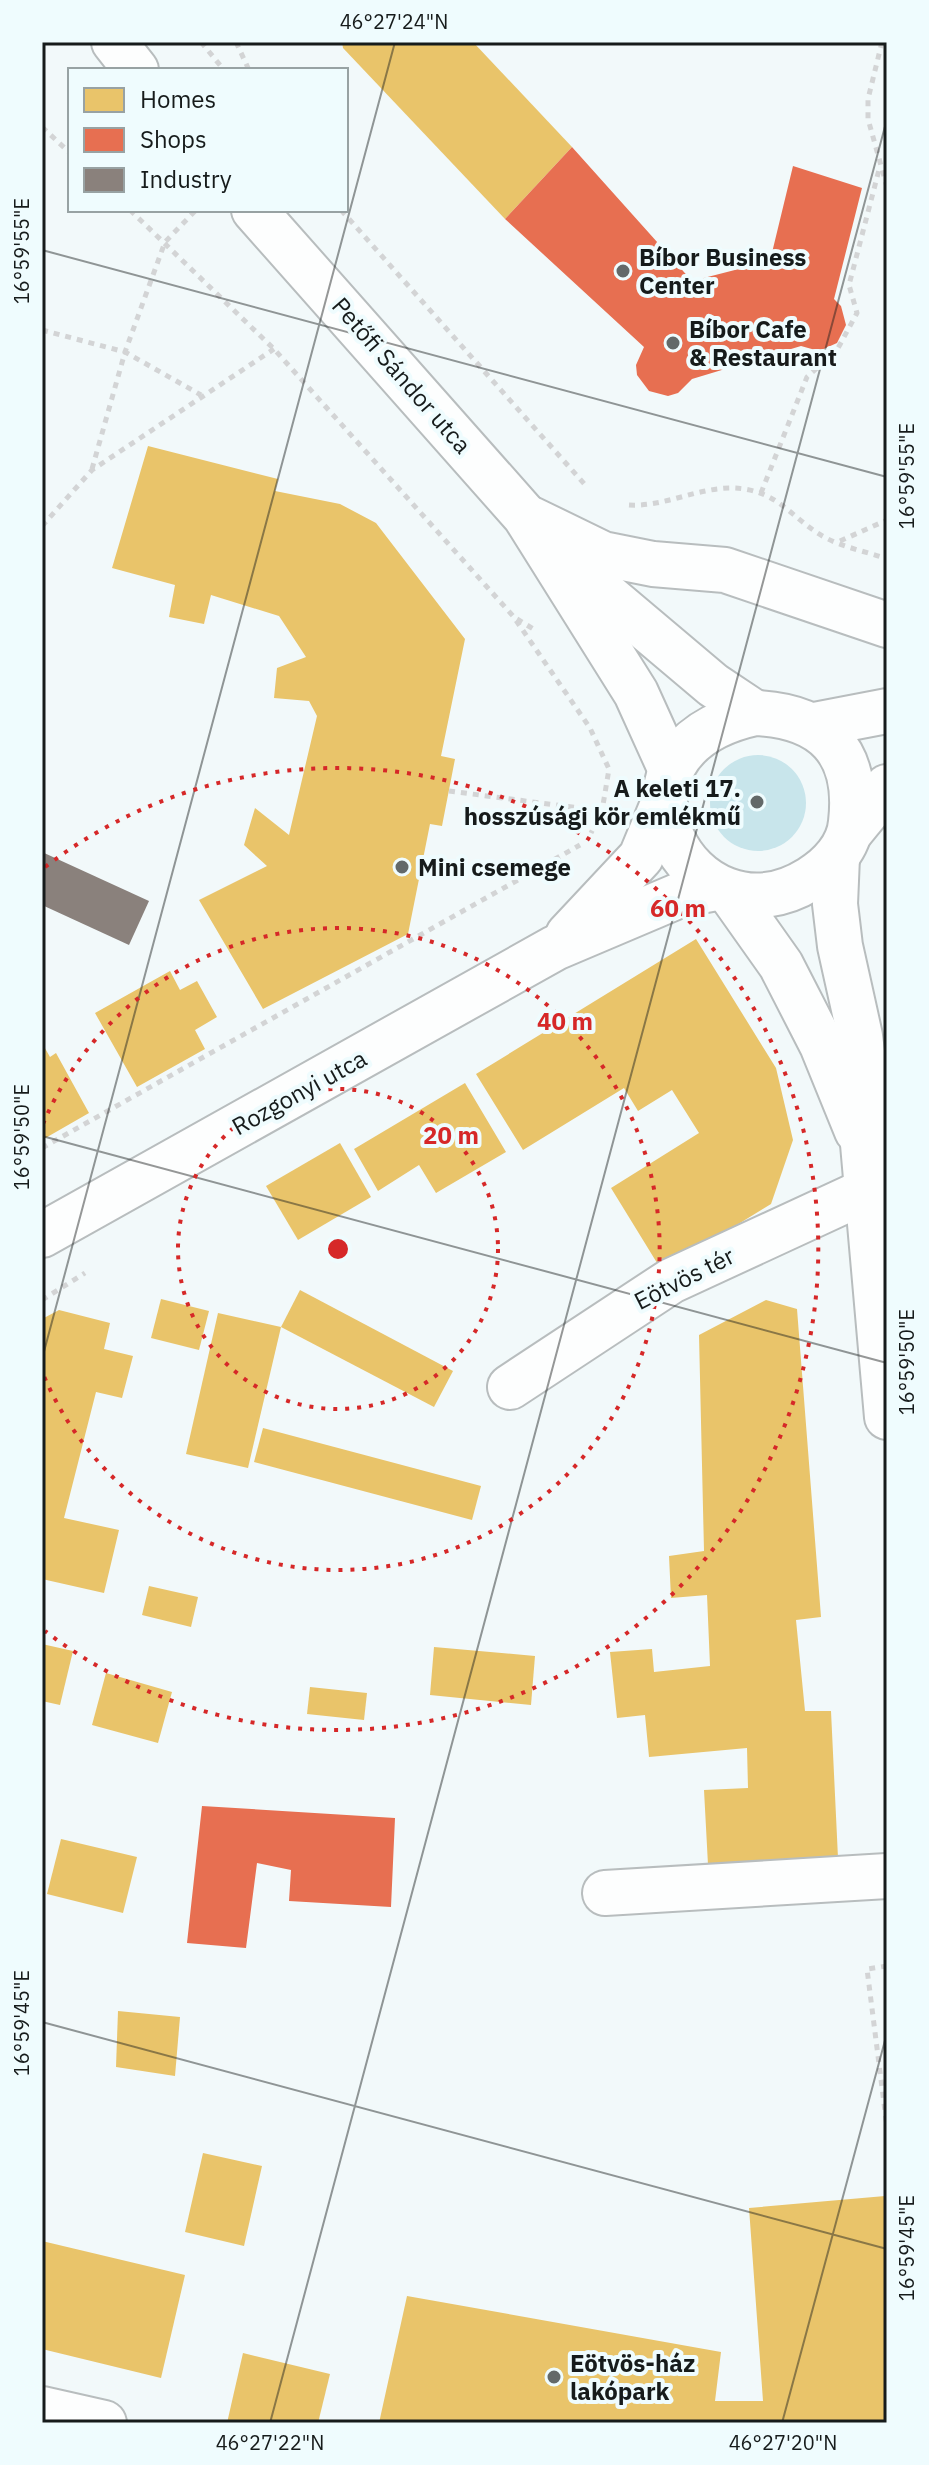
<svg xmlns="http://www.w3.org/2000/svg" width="929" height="2465" font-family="'IBM Plex Sans',sans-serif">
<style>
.green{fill:#c8e5eb}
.homes{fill:#e9c46a}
.shops{fill:#e76f51}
.industry{fill:#8a817c}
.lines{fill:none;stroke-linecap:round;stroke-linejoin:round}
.street-casing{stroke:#b8bdbe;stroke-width:48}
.secondary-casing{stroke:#b8bdbe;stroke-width:48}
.path{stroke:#d3d4d5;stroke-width:5;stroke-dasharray:6 6;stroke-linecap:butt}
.street{stroke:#fdfefe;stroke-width:44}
.secondary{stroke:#fdfefe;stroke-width:44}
.ticks{fill:none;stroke:#161b1b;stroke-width:2;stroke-opacity:0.45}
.ring{fill:none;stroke:#d62828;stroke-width:4;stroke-dasharray:4 8}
.poi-dot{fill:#636969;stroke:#effcfe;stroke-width:3}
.labels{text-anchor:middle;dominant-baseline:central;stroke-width:8;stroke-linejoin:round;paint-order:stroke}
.poi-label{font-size:24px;font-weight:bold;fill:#161b1b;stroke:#effcfe;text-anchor:start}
.street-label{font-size:24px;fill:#161b1b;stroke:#effcfe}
.centre{fill:#d62828;stroke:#effcfe;stroke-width:4}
.ring-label{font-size:24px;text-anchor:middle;font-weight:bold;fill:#d62828;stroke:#effcfe;stroke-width:8;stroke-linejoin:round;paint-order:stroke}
.neatline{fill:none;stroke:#161b1b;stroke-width:3}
.ticks-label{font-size:20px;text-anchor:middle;fill:#161b1b}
</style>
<rect width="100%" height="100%" fill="#f2f9fa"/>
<circle class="green" cx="758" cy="803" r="48"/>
<g class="homes">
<polygon points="342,42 473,42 572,147 505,219 343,48"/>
<polygon points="148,446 278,479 275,491 340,504 376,523 465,639 441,756 455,759 442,826 430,824 408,934 263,1009 199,900 267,866 244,845 255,808 289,835 317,716 309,701 274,698 277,668 306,657 279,616 211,595 204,624 169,617 175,585 112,568"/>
<polygon points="696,939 776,1068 793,1140 771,1204 662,1271 611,1188 699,1133 672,1090 638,1111 624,1088 523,1150 476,1074"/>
<polygon points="170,971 180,990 197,981 217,1017 195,1030 205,1049 137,1087 95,1013"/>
<polygon points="42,1043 50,1057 56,1053 89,1113 42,1140"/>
<polygon points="465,1083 506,1152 436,1193 419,1165 378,1191 354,1149"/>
<polygon points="340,1143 371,1197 298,1240 266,1186"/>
<polygon points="300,1290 453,1371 434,1407 281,1327"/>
<polygon points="161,1299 209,1311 199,1350 151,1338"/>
<polygon points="766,1300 797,1309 821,1617 796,1620 805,1711 831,1711 838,1858 708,1865 704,1790 748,1788 747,1748 649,1757 645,1715 617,1718 610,1652 652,1649 654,1672 710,1666 707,1595 671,1598 669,1556 704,1551 699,1335"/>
<polygon points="59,1310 110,1323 104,1349 133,1356 122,1398 96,1392 64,1518 119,1530 104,1593 42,1579 42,1319"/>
<polygon points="218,1313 281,1327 248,1468 186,1454"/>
<polygon points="263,1428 481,1486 472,1520 254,1462"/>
<polygon points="149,1586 198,1597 191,1627 142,1615"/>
<polygon points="42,1644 73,1651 60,1705 42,1701"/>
<polygon points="434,1647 535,1656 531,1705 430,1695"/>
<polygon points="106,1673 172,1692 158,1743 92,1725"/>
<polygon points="310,1687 367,1693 364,1720 307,1714"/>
<polygon points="61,1839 137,1857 123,1913 47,1894"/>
<polygon points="118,2011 180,2017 175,2076 116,2067"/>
<polygon points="203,2153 262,2166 244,2246 185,2232"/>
<polygon points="885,2196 887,2423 379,2423 407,2296 721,2352 715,2401 763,2401 749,2208"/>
<polygon points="42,2241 185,2275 161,2378 42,2349"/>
<polygon points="243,2353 330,2374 318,2423 227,2423"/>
</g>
<g class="shops">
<polygon points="572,147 692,281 770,261 793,166 862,188 834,299 841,306 846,325 837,343 819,351 801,346 692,379 678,393 668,396 649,391 637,375 636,365 644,347 505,219"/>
<polygon points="202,1806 395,1818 391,1907 289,1901 291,1870 257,1863 246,1948 187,1943"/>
</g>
<polygon class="industry" points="42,852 149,901 129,945 42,905"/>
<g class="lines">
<g class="street-casing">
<g id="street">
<polyline points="568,935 641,857 665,799"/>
<polyline points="42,1235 555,948 680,895 717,888"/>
<polyline points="510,1387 671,1281 870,1189"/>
<polyline points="605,1893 887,1876"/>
<polyline points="42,2409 104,2423"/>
</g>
</g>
<g class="secondary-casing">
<g id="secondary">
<polyline points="114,42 136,70"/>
<polyline points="254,210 525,516 636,693 670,768"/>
<polyline points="531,519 603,554 653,564 725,570 887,625"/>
<polyline points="572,566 713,685 755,713"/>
<path d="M755,713C824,716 859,751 851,822C849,847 830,867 810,879C690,954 582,751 755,713Z"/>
<polyline points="814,725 887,711"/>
<polyline points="851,831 887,787"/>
<polyline points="837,857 835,904 840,946 860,1036 865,1075 863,1144 887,1417"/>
<polyline points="730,893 781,965 822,1045 857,1131"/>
</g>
</g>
<g class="path">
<polyline points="201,42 224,70"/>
<polyline points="236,42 249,70"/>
<polyline points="882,42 868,99 868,119 887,187"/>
<polyline points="42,127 70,153"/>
<polyline points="130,210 274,349 513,616 590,728 609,769 602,811 591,833"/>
<polyline points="341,210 587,487"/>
<polyline points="42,330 125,352 165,242 196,210"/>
<polyline points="92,469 125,352 201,395"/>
<polyline points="761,493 807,377 837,350 857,313 849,285 880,166"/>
<path d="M629,505C664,507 696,488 732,488C780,489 792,521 828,539C846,548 868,552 887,559"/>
<polyline points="42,526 92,470 274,349"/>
<polyline points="840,541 887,520"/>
<polyline points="517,619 535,630"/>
<polyline points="449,791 602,811"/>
<polyline points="42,1148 580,845"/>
<polyline points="42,1300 85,1273"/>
<polyline points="887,1966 867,1969 887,2127"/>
</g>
<use href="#street" class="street"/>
<use href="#secondary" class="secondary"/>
</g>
<path class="ticks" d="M42,250L887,477M42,1136L887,1363M42,1359L395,42M42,2022L887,2249M270,2423L887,119M782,2423L887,2033"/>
<g class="ring">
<circle cx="338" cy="1249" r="160"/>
<path d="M43 1124A321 321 0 1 1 43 1374"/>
<path d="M45 867A481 481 0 1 1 45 1631"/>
</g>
<g class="poi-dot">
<circle cx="623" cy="271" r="8"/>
<circle cx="673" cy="343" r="8"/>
<circle cx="757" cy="802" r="8"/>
<circle cx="402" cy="867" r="8"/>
<circle cx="554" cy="2377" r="8"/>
</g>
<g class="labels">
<g class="poi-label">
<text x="639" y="257">Bíbor Business<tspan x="639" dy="28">Center</tspan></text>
<text x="689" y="329">Bíbor Cafe<tspan x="689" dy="28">&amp; Restaurant</tspan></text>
<text x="741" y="788" text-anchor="end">A keleti 17.<tspan x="741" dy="28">hosszúsági kör emlékmű</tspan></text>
<text x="418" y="867">Mini csemege</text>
<text x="570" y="2363">Eötvös-ház<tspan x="570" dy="28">lakópark</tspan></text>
</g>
<g class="street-label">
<text transform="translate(402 375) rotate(49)">Petőfi Sándor utca</text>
<text transform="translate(299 1092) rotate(-29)">Rozgonyi utca</text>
<text transform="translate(684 1278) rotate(-27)">Eötvös tér</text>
</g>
</g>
<circle cx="338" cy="1249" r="12" class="centre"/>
<g class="ring-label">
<text x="678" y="917">60 m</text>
<text x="565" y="1030">40 m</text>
<text x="451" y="1144">20 m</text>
</g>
<rect width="929" height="2465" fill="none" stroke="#effcfe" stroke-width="88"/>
<rect x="68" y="68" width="280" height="144" fill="#effcfe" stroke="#98a2a3" stroke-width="2"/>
<rect x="84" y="88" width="40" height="24" fill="#e9c46a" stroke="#98a2a3" stroke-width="2"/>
<text x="140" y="108" font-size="24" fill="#161b1b">Homes</text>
<rect x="84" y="128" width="40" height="24" fill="#e76f51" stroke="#98a2a3" stroke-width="2"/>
<text x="140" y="148" font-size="24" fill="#161b1b">Shops</text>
<rect x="84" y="168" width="40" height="24" fill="#8a817c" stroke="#98a2a3" stroke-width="2"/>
<text x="140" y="188" font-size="24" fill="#161b1b">Industry</text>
<rect x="44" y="44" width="841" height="2377" class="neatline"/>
<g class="ticks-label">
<text x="394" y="29">46°27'24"N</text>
<text transform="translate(22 251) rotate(-90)" y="7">16°59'55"E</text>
<text transform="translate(907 476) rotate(-90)" y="7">16°59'55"E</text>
<text transform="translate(22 1137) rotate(-90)" y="7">16°59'50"E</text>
<text transform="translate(907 1362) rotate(-90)" y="7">16°59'50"E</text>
<text transform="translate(22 2023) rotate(-90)" y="7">16°59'45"E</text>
<text transform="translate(907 2248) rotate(-90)" y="7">16°59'45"E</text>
<text x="270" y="2450">46°27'22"N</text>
<text x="783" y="2450">46°27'20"N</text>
</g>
</svg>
